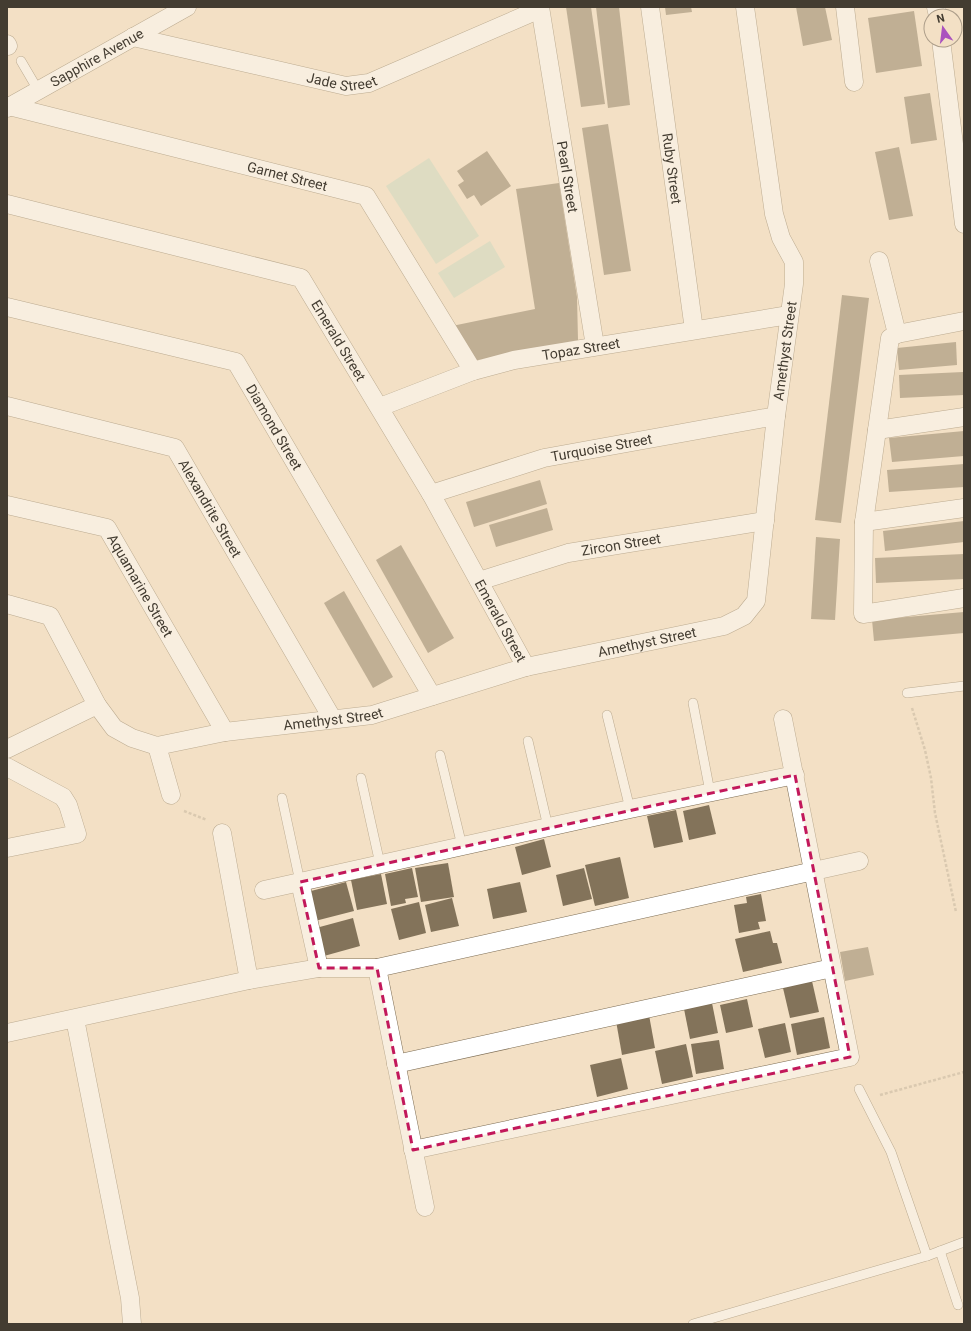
<svg xmlns="http://www.w3.org/2000/svg" width="971" height="1331" font-family="Roboto,sans-serif">
<style>
.green{fill:#c6d7bf}
.building{fill:#83735a}
.lines{fill:none;stroke-linecap:round;stroke-linejoin:round}
.lane-casing{stroke:#7c6c53;stroke-width:10}
.street-casing{stroke:#7c6c53;stroke-width:19}
.path{stroke:#bcad97;stroke-width:2.5;stroke-dasharray:3 2;stroke-linecap:butt}
.lane{stroke:#fff;stroke-width:9}
.street{stroke:#fff;stroke-width:18}
.marked{fill:none;stroke:#c2185b;stroke-width:3;stroke-dasharray:8 5;stroke-linejoin:round}
.labels{text-anchor:middle;dominant-baseline:central;stroke-width:4;stroke-linejoin:round;paint-order:stroke}
.street-label{font-size:14px;fill:#433c31;stroke:#f3e0c5}
</style>
<rect width="100%" height="100%" fill="#f3e0c5"/>
<g class="green">
<polygon points="429,158 479,236 436,264 386,186"/>
<polygon points="490,241 505,267 454,298 438,273"/>
</g>
<g class="building">
<polygon points="566,7 591,7 605,104 581,107"/>
<polygon points="596,7 619,7 630,105 608,108"/>
<polygon points="665,7 691,7 692,12 666,15"/>
<polygon points="796,7 825,7 832,40 803,46"/>
<polygon points="914,11 922,66 876,73 868,18"/>
<polygon points="930,93 937,140 911,144 904,97"/>
<polygon points="608,124 631,271 604,275 582,128"/>
<polygon points="899,147 913,216 889,220 875,152"/>
<polygon points="487,151 511,186 481,206 474,195 467,199 458,185 464,181 457,171"/>
<polygon points="559,183 577,297 578,340 473,361 452,326 535,309 516,189"/>
<polygon points="842,295 869,298 841,523 815,520"/>
<polygon points="956,342 957,365 899,370 897,348"/>
<polygon points="963,372 964,395 900,398 899,375"/>
<polygon points="964,431 964,456 892,462 889,438"/>
<polygon points="964,464 964,487 889,492 887,470"/>
<polygon points="540,480 547,504 474,527 466,502"/>
<polygon points="547,508 553,530 496,547 489,525"/>
<polygon points="964,521 964,542 885,551 883,531"/>
<polygon points="816,537 840,539 835,620 811,619"/>
<polygon points="401,545 454,638 428,653 376,560"/>
<polygon points="964,554 964,579 876,583 875,558"/>
<polygon points="344,591 393,677 373,688 324,603"/>
<polygon points="964,612 964,633 874,641 872,620"/>
<polygon points="709,805 716,834 689,840 683,811"/>
<polygon points="676,810 683,842 654,848 647,816"/>
<polygon points="544,839 551,867 522,875 515,847"/>
<polygon points="620,857 629,898 595,906 585,865"/>
<polygon points="448,863 454,897 421,902 415,868"/>
<polygon points="412,868 418,897 405,899 406,903 391,906 385,874"/>
<polygon points="584,868 592,899 563,906 556,875"/>
<polygon points="381,874 387,904 357,910 351,880"/>
<polygon points="346,882 354,911 315,921 307,892"/>
<polygon points="520,882 527,912 493,919 487,889"/>
<polygon points="761,894 766,921 758,922 760,929 739,933 734,905 747,903 746,897"/>
<polygon points="452,898 459,926 431,932 425,905"/>
<polygon points="419,902 426,933 399,940 391,909"/>
<polygon points="353,918 360,946 324,956 316,928"/>
<polygon points="770,931 773,943 777,943 782,963 743,972 735,939"/>
<polygon points="868,947 874,975 845,981 840,952"/>
<polygon points="812,981 819,1012 790,1018 783,988"/>
<polygon points="747,999 753,1027 726,1033 720,1005"/>
<polygon points="712,1003 718,1033 690,1039 684,1009"/>
<polygon points="649,1015 655,1048 622,1055 616,1021"/>
<polygon points="824,1017 830,1048 797,1055 791,1024"/>
<polygon points="785,1023 791,1052 765,1058 758,1029"/>
<polygon points="719,1040 724,1069 696,1074 691,1044"/>
<polygon points="686,1044 693,1077 662,1084 655,1051"/>
<polygon points="621,1058 628,1089 597,1097 590,1065"/>
</g>
<g class="lines">
<g class="lane-casing">
<g id="lane">
<polyline points="21,61 38,90"/>
<polyline points="907,693 964,686"/>
<polyline points="693,703 710,792"/>
<polyline points="607,715 630,809"/>
<polyline points="528,741 548,827"/>
<polyline points="440,755 462,846"/>
<polyline points="361,778 380,864"/>
<polyline points="282,798 300,882"/>
<polyline points="859,1089 891,1152 927,1256"/>
<polyline points="940,1251 958,1305"/>
<polyline points="693,1324 927,1256 964,1242"/>
</g>
</g>
<g class="street-casing">
<g id="street">
<path id="s1" d="M540,7L595,346"/>
<path id="s2" d="M650,7L694,330"/>
<polyline points="845,7 854,82"/>
<polyline points="936,7 938,16"/>
<path id="s3" d="M133,37L346,86L369,83L540,9"/>
<polyline points="941,40 964,224"/>
<polyline points="7,44 8,46"/>
<path id="s4" d="M9,106L366,196L473,371"/>
<path id="s5" d="M7,108L187,7"/>
<path id="s6" d="M7,204L301,278L431,494L526,667"/>
<polyline points="879,261 897,334 890,338 889,345 864,522 863,614 964,598"/>
<path id="s7" d="M7,307L236,362L432,696"/>
<polyline points="897,334 964,321"/>
<path id="s8" d="M7,406L175,448L332,718"/>
<path id="s9" d="M380,407L473,371L514,360L789,315"/>
<polyline points="877,430 964,417"/>
<path id="s10" d="M431,494L544,458L776,416"/>
<path id="s11" d="M7,505L107,528L225,732"/>
<polyline points="864,522 964,508"/>
<path id="s12" d="M479,581L568,553L765,521"/>
<path id="s13" d="M7,604L50,616L97,705L114,728L132,738L157,746L225,732L372,715L526,667L724,626L744,616L756,601L776,416L794,284V262L781,238L774,214L745,7"/>
<polyline points="157,746 171,795"/>
<polyline points="7,749 97,705"/>
<polyline points="7,767 63,797 68,805 77,834 7,848"/>
<polyline points="222,833 249,980"/>
<polyline points="300,882 319,968"/>
<polyline points="264,890 630,809 795,775"/>
<polyline points="377,968 425,1207"/>
<polyline points="75,1019 130,1298 132,1324"/>
<polyline points="7,1033 249,980 319,968 377,968 859,861"/>
<polyline points="396,1064 832,968"/>
<polyline points="413,1150 850,1057 783,719"/>
</g>
</g>
<g class="path">
<polyline points="912,708 925,750 931,778 935,813 956,912"/>
<polyline points="184,811 207,820"/>
<polyline points="880,1095 964,1072"/>
</g>
<use href="#lane" class="lane"/>
<use href="#street" class="street"/>
</g>
<path d="M0 0H971V1331H0ZM795,775L850,1057L413,1150L377,968H319L300,882Z" fill="#f3e0c5" fill-opacity=".55" fill-rule="evenodd"/>
<path class="marked" d="M795,775L850,1057L413,1150L377,968H319L300,882Z"/>
<g class="labels">
<g class="street-label">
<text stroke="none"><textPath href="#s5" startOffset="103">Sapphire Avenue</textPath></text>
<text stroke="none"><textPath href="#s3" startOffset="214">Jade Street</textPath></text>
<text stroke="none"><textPath href="#s2" startOffset="163">Ruby Street</textPath></text>
<text stroke="none"><textPath href="#s4" startOffset="287">Garnet Street</textPath></text>
<text stroke="none"><textPath href="#s1" startOffset="172">Pearl Street</textPath></text>
<text stroke="none"><textPath href="#s6" startOffset="376">Emerald Street</textPath></text>
<text stroke="none"><textPath href="#s9" startOffset="210">Topaz Street</textPath></text>
<text stroke="none"><textPath href="#s13" startOffset="1095">Amethyst Street</textPath></text>
<text stroke="none"><textPath href="#s7" startOffset="311">Diamond Street</textPath></text>
<text stroke="none"><textPath href="#s10" startOffset="177">Turquoise Street</textPath></text>
<text stroke="none"><textPath href="#s8" startOffset="243">Alexandrite Street</textPath></text>
<text stroke="none"><textPath href="#s12" startOffset="147">Zircon Street</textPath></text>
<text stroke="none"><textPath href="#s11" startOffset="169">Aquamarine Street</textPath></text>
<text stroke="none"><textPath href="#s6" startOffset="700">Emerald Street</textPath></text>
<text stroke="none"><textPath href="#s13" startOffset="723">Amethyst Street</textPath></text>
<text stroke="none"><textPath href="#s13" startOffset="399">Amethyst Street</textPath></text>
</g>
</g>
<rect width="971" height="1331" fill="none" stroke="#433c31" stroke-width="16"/>
<g transform="translate(943 28) rotate(346)"><circle r="19" fill="#f3e0c5" stroke="#ad9e8a"/>
<path d="M0-3L7 15L0 10L-7 15Z" fill="#aa52be"/>
<text y="-6" font-size="11" font-weight="bold" text-anchor="middle" fill="#433c31">N</text>
</g>
</svg>
